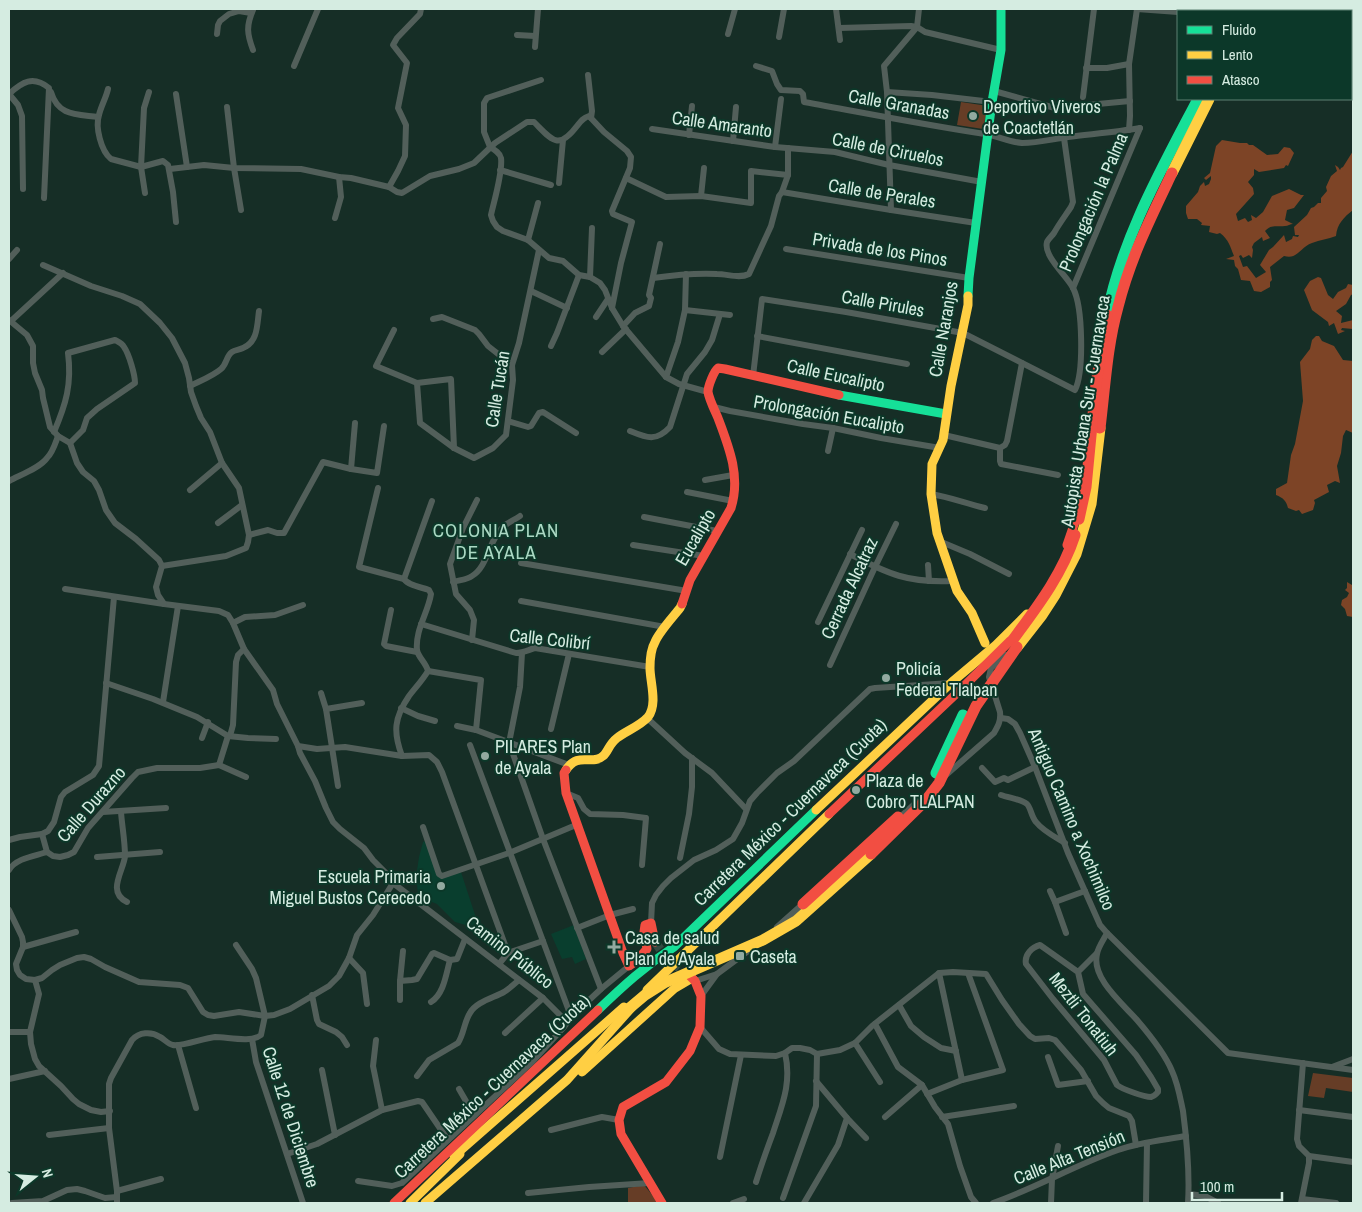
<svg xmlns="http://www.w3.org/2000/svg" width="1362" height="1212" font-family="'Archivo Narrow',sans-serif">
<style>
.built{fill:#093e2e}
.green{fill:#663d26}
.forest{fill:#7d4426}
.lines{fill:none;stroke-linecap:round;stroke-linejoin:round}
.secondary-tunnel{stroke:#334a42;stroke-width:9;stroke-dasharray:9 4.5;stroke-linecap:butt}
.street{stroke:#525f5a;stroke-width:6}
.fast{stroke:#16e098;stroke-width:9}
.slow{stroke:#ffcf43;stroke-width:9}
.jam{stroke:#f24e42;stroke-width:9}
.fast-bridge{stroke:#16e098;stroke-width:11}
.slow-bridge{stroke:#ffcf43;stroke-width:11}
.jam-bridge{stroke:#f24e42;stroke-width:11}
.poi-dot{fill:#92aaa0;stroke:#0c3829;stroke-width:2}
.labels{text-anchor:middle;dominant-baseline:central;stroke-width:4;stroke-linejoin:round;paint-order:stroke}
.street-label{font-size:18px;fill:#d5ece1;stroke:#0c3829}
.poi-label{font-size:18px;fill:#d5ece1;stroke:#0c3829;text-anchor:start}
.neighbourhood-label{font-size:19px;letter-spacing:1px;fill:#abd9c4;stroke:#0c3829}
</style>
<rect width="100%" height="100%" fill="#162e26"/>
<g class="built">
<polygon points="429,839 443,878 461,872 478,924 469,926 455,922 437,904 424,899 418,894 416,877 419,857 423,842"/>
<polygon points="574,925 586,959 575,964 572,957 562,959 551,934"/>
</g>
<g class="green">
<polygon points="961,102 988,106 983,129 957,125"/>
<polygon points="1313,1073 1353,1078 1353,1092 1326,1088 1324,1098 1308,1096"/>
<polygon points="644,1185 658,1202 653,1203 628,1203 628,1188"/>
</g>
<g class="forest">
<path d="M1222,140L1240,143H1247L1249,145H1253L1267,155L1278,154L1284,147L1290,148L1294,153L1288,166L1286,165L1284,168L1259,172L1254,169V175L1248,182L1253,188L1254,194L1236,214L1238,221L1245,218L1248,222L1252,220L1251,215L1256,218L1263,212L1272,196L1289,189L1301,195H1304L1294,208L1287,210L1285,220L1293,224C1290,224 1288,226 1285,226C1276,227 1272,224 1265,231L1270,238L1263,241L1262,237L1254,243L1252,247L1253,250L1252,258L1249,255L1243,258L1241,255L1239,256L1243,267L1247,266L1256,278L1266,272L1260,265L1269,250L1273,247L1284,235L1286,242L1292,239L1293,236L1298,237L1299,235H1295L1294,227L1307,215L1311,208L1314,207L1318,203H1321V198L1327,191L1326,187L1331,176L1337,171L1335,165L1338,167L1340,170L1341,168L1343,167L1353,151V210C1344,217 1337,224 1336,236C1328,239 1320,240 1312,243C1300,247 1298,260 1284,256L1270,267L1272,280L1270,282V287L1261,292L1254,291L1250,281L1241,280L1238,269L1235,266L1234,260L1226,259L1234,256C1230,246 1229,240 1220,233L1217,234L1209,232L1210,226L1201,225L1202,223L1197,219H1188L1186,213V206L1198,192L1200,186L1204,182L1205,186L1209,184L1211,179V176L1206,180L1204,178L1210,173L1216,146Z"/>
<polygon points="1318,277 1321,278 1328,295 1333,299 1338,292 1346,288 1348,284 1353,285 1353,294 1351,295 1346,304 1336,311 1342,316 1341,323 1353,320 1353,329 1342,328 1341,330 1345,331 1338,334 1334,323 1329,326 1328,322 1312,310 1304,290 1310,281"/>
<path d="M1316,336H1319L1322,341L1334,346L1343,360L1353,361V433L1346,430L1343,436L1341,453L1337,466L1340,483L1335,481L1327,485L1329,492L1314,500L1315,503L1313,510L1302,514L1299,510L1296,511L1288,508C1286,500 1283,498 1276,495V489L1287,483L1291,455L1295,444L1303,401L1300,362L1310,349L1312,340Z"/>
<polygon points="1347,582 1352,585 1353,584 1353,617 1347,616 1345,609 1341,605 1342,600 1347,597 1349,593 1345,590 1347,588"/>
</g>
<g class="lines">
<polyline class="secondary-tunnel" points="655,942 667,959 690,976"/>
<g class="street">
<polyline points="836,9 840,40"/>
<path d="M253,10C246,26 247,34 253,50"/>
<polyline points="839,28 911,26 917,27 925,32 1001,50"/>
<polyline points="217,34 218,25 220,21 229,14 239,11 251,13"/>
<polyline points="728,34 735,9"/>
<polyline points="517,35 535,36"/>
<polyline points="779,37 784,9"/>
<polyline points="535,47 538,9"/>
<polyline points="294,66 318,9"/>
<path d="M756,66L772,71L777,84L781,90L800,91L803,94L804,102C865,113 925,125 985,134C998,136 1009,142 1022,143C1038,143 1053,139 1068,137C1092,134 1116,132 1140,128"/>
<polyline points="1086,68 1107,68 1129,64"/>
<polyline points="588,75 592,111 591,118"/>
<path d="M108,89C106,98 101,106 99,115C95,127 101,151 111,159L141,167L163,161L168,165L173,192L176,222"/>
<polyline points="994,91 1055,108 1130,101"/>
<path d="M51,92C58,116 76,114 98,117"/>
<polyline points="887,92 932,95 992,102"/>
<path d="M9,94C22,82 33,75 49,88L44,198"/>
<polyline points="9,94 18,105 22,116 23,189"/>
<polyline points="176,94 187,167"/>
<polyline points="1083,97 1094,9"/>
<polyline points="227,107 234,168 241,210"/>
<polyline points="652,129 775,147 835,152 889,165 982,182"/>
<polyline points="1129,130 1130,116 1129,64 1137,9 1178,12"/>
<polyline points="689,135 692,106"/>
<polyline points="733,141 736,107"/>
<path d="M490,147C495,150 500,153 501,158C503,172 494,201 491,215L493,221L497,227L503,231L528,240L549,258L563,261L579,275L590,277L600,283L605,290L612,308L623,326L666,377L679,384L708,392"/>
<polyline points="490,147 484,132 484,103 487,98 541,80"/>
<polyline points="775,147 781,99"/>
<path d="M170,169L204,165L234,168L301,169L339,177L351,178L389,187L397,192L402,193L430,176L459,169L474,163L495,143L527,122H534C552,140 558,151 577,126C581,121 583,118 589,116L604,132L627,151L631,157L630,168L612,211L613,214L632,222L621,263L612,308"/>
<polyline points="500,170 551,185"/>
<polyline points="626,178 666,197 701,196 751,203 751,171 788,175"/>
<polyline points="559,183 563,140"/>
<polyline points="389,187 398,171 405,156 406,125 398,108 407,63 393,45 397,38 420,14 421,9"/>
<polyline points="782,192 891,210 976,223"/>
<polyline points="145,193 141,167 144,108 149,92"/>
<polyline points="701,196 704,168"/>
<polyline points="891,210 887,92 884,66 917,27 919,9"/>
<polyline points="335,218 341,197 339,177"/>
<polyline points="528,240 538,203"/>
<polyline points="786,249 969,278"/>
<polyline points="9,259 17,250"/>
<polyline points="43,265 91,286 122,296 140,304 160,323 172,338 185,363 189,378 191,392 196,406 201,418 210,432 222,463 239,488 249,535 248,542 246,548 226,556 162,566"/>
<polyline points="590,277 592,228"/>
<path d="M653,278C674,275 696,273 717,274C728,274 739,279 749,274L771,226L779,196L782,192L788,175V148"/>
<polyline points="1073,288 1140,128"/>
<polyline points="531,291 567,308"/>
<polyline points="685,310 730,315"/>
<polyline points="596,317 608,299"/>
<polyline points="433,319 442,317 475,330 479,334 488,346 512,365"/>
<polyline points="9,320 27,335 33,346 33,363 35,373 42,390 43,398 50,427 58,436 70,443 77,463 83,472 94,481 99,490 106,510 115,523 136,539 159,560 162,566 156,587 158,595 164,604 219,611 228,615 233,623 244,649 273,690 277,704 298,746 317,749 345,747 402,756 429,755 437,762 442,772 508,953"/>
<polyline points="11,321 63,273"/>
<polyline points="623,326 635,313 649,306 651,298 649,295 660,244"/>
<polyline points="394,330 376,366 417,383 451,379 454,448"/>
<polyline points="757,336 907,364"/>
<polyline points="551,346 557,333 579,275"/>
<polyline points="602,352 626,329"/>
<path d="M753,376L762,299L846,312L963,333L1075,390C1084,372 1083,307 1073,288C1067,276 1043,256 1047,242C1048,239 1052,236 1054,233C1059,224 1065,216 1071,207L1073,202L1064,138"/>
<polyline points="666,377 678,342 685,310 686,274"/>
<polyline points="417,383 420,423 454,448 474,458 493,448 506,435 513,380 512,365 519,343 539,250"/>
<path d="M190,386C200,381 213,376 221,369C227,364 226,356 232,352C235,350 239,350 243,348C258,342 257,325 259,311"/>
<polyline points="714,407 730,411 803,424 833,428 881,438 940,448"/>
<polyline points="508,421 528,427 531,426 539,413 543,412 576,433"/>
<path d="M630,431C647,438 656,442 670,427L687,374L705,352L712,340L720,314"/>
<path d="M54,432C66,404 72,384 68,353L115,340C119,342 122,343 124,347C129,354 135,375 135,383L97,409L87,418L83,430L70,443"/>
<polyline points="944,435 1000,448"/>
<polyline points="1000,448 1005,445 1007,441 1022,363"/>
<polyline points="1000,448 1000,461 1001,464 1058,475"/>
<polyline points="828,451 833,428"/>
<polyline points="351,469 355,423"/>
<polyline points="705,480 733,475"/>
<path d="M9,481C20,475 40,468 47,458C53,452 55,444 58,436"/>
<polyline points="378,488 359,567 404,579"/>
<polyline points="190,490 222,463"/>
<polyline points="687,492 733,501"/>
<path d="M931,494C950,497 967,504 985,508"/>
<polyline points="644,517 717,531"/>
<polyline points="218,523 242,505"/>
<polyline points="249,535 268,530 277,533 284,533 323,462 351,469 377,473 384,426"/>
<polyline points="939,541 970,554 1009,574"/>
<polyline points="633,545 704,556"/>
<path d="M850,554C888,574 908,583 952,581"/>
<polyline points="521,563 687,591"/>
<polyline points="928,565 929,581"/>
<path d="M453,582C459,580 467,580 472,576C488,567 489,539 503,527C508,522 515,520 520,516"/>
<polyline points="65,589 164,604"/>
<polyline points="521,601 665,627"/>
<polyline points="391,610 384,644 386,646 417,652"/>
<polyline points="818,622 862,530"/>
<polyline points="233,623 245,617 275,615 303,605"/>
<path d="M421,624L516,653C523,653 528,650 535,648L650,667"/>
<polyline points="472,640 474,620 470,610 456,594 450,564 463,528 477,500"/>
<polyline points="830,665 875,567 896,524"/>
<polyline points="428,671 481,680 476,730"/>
<polyline points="106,683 153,699 197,717 228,736 248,738 276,739"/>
<polyline points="321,693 326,709 338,786"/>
<polyline points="163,702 178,606"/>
<polyline points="401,708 418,716 435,721"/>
<polyline points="326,709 362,703"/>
<polyline points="647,718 685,753 712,773 746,809"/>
<polyline points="1001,718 1008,719 1015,724 1020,733 1035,767 1068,853 1100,925 1107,933 1228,1053 1353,1070"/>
<polyline points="457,726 476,730 569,765"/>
<polyline points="551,729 569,654"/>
<polyline points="230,736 233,725 236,662 238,655 244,649"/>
<polyline points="202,738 208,722"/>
<polyline points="509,743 520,687 522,653"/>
<polyline points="470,745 569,1011 571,1017"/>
<polyline points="298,746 300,753 315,781 326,808 333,822 340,829 364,848 373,860 390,877 393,883 543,998 562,1017 571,1017 601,989 629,966"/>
<polyline points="512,751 543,839 601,989"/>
<path d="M402,756C393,732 394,718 409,696C415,688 422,681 428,671C426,663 418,657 417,650C415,630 428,613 431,594L429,590C421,587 409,586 404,579L432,501"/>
<polyline points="219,765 228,736"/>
<polyline points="982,768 995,782 1004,778 1008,780 1035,767"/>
<path d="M946,775L994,733C998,726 1001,721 1000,712L989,677L991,668L1006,655"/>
<polyline points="566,793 578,798 584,809 590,814 623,815 646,818 642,865"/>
<path d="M1001,795C1009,798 1021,799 1027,804C1031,808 1031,816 1036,822C1043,831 1055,837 1065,843"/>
<polyline points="103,812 166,808"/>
<path d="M121,812C122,826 125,841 125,856C124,870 106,892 127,902"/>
<polyline points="898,819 920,799"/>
<polyline points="423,827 439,874 442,876 509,853 576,825"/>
<polyline points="42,834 47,852"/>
<polyline points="9,840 20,837 42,834 48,831 54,822 61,797 65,792 93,775 99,766 114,597"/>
<polyline points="47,852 53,856 60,857 68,855 74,852 88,828 132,778 138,772 157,768 200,768 219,765 246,777"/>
<polyline points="97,857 160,852"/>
<polyline points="680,858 689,814 692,787 692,758"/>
<path d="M9,870C16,858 35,856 47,852"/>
<polyline points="1050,891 1055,902 1066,933"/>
<polyline points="1055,902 1085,891"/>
<polyline points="9,910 22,937 23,942 23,947 16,964 17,970 20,975 26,979 35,980 42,978 52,970 60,965 77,958 84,957 91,959 105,967 139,982 180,985 188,988 203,1012 208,1015 214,1016 239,1012 265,1016 274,1015 290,1009 329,986 339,976 349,958 357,935 373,915 393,883"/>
<polyline points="651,923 652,903 656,895 663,886 671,878 694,860 716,850 733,839 742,823 750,801 757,793 777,773 794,761 870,689 875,688 951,683"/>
<polyline points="777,927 805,902"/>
<polyline points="577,928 610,915 633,909"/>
<path d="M1107,933C1104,939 1098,947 1097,954C1091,978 1123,1004 1137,1020C1149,1034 1165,1054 1172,1071C1178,1084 1180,1097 1183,1111C1187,1142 1190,1172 1188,1203"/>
<polyline points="23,947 76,932"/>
<polyline points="403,951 400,981 412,980 417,979 432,954 434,953 450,960 457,959 465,939"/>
<polyline points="349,958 363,973 367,1004"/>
<polyline points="499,964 508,953 543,941"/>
<path d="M1078,972L1040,945C1032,947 1024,955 1026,964L1053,999L1104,1060L1117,1085C1122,1089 1144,1097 1151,1097C1155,1096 1155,1095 1158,1092V1089L1151,1077L1136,1055L1083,994L1078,972L1096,954"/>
<polyline points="939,973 962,1080"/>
<polyline points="35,980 39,994 30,1032 31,1044 35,1059 39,1066 61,1086 73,1099 79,1104 91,1110 101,1112 110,1111"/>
<polyline points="695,981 717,974"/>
<polyline points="312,995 317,1020 319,1024 336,1032 342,1037 347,1045"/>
<polyline points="701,996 717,974 748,951"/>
<polyline points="400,1000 400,981"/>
<path d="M431,1002C444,994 446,974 450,960"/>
<polyline points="899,1005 911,1026 924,1037 941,1048 956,1051"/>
<polyline points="875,1024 898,1067 922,1085 935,1107 948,1124 960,1166 971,1197 976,1203"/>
<polyline points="700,1027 719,1049 730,1054 776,1056 785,1053 792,1048 800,1048 810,1050 817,1054 840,1050 855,1043 872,1026 939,973 953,972 986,974 1002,1000 1019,1024 1030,1036 1035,1039 1049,1038 1055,1040 1081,1070 1096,1096 1103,1103 1109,1108 1129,1116 1132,1121 1136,1145"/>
<polyline points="9,1032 30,1032"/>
<polyline points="505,1033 543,998"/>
<polyline points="252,1039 256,1062 303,1203"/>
<polyline points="376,1040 373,1066 382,1110"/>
<polyline points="855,1043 880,1082"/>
<polyline points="178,1045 196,1108"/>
<polyline points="1048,1057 1058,1085 1088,1081"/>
<polyline points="1332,1067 1353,1059"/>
<polyline points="322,1070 335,1135"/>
<path d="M417,1076L429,1060L458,1043C464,1034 464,1022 470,1013C476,1002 493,998 504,992C509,989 514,984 519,980"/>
<polyline points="9,1079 45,1071"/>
<polyline points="459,1089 474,1115"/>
<polyline points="927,1094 962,1080 1003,1070 968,973"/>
<polyline points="1299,1110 1353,1117"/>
<polyline points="885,1117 922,1085"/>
<polyline points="942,1117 1014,1106"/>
<polyline points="847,1118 866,1138"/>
<polyline points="551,1130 602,1117 619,1120"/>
<polyline points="49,1135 109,1128"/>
<polyline points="287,1154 317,1144 382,1110 418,1101 422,1102 448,1140"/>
<polyline points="1309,1156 1353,1162"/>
<polyline points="720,1157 741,1055"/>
<polyline points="358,1181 392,1186 402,1183 533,1061 564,1027 567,1023 568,1018"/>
<path d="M756,1182C761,1166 767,1149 773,1133C782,1105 792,1083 785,1053"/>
<polyline points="117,1191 161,1179"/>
<polyline points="528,1193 589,1187 650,1183"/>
<polyline points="1189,1194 1205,1196 1218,1203"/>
<polyline points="783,1198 816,1106 817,1054"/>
<polyline points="1302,1199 1336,1203"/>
<polyline points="12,1203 43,1201 67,1190 77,1189 85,1191 105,1198 117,1197"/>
<path d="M117,1203V1191L109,1128V1084L111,1078L132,1040C139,1032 151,1031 160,1037C164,1039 168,1044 173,1045C181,1047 204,1038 215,1037C228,1037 251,1043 261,1035L265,1016L256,978L252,969L236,945"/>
<polyline points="733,1203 744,1199"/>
<polyline points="804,1203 838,1145 847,1118 816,1081"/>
<path d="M993,1203C1036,1188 1075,1165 1118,1150C1140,1142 1164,1140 1186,1136"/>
<polyline points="1051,1203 1052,1179 1058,1146"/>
<polyline points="1146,1203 1147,1143"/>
<polyline points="1301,1203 1309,1163 1309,1156 1299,1146 1297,1139 1303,1063"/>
</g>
<g class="fast">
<polyline points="968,296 969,278 992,102 1001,50 1001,9"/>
<polyline points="839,395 946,414"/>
<path d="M598,1010C623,986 645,966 674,947L816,810"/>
</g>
<g class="slow">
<polyline points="1244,11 1246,9"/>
<polyline points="968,296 968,305 951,386 943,440 932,464 931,494 937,533 957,591 972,613 985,643"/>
<path d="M566,770C578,751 592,766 603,756C608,752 609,744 617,738C626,731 640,726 648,717C658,704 650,682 650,668C650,660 651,649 655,642C659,632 673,617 680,608L682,604"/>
<polyline points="816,810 952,682 996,645 1027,614"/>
<polyline points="647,990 829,814"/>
<polyline points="582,1072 675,988 692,978"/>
<polyline points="454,1156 624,1007"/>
<polyline points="410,1203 460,1154"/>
<polyline points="425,1203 567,1080 633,1006"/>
</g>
<g class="jam">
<polyline points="1255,11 1257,9"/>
<polyline points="1067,545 1079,510"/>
<path d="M682,604L690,580L731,508C741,477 729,447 718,418C715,411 709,399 708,392C708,386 714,371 718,368L725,369L839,395"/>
<polyline points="566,770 564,773 566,793 623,953 629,966 636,961 647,949 644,932 645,925 651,923 655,942"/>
<polyline points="829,814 957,693 1010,641"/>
<polyline points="394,1203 598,1010"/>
<polyline points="662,1203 621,1134 619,1120 623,1107 666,1082 690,1051 700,1027 701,996 695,981 690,976"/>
</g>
<g class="fast-bridge">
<path d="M1107,315C1122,238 1162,168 1198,99"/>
<polyline points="936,773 963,715"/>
</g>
<g class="slow-bridge">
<polyline points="1172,173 1209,99"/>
<polyline points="1017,647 1042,615 1055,595 1076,554 1091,504 1100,428"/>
<polyline points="626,1011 645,995 664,983 763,940 796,921 871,854"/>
</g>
<g class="jam-bridge">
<path d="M1100,428C1105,388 1107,346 1118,307C1130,259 1151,217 1172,173"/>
<polyline points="1079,519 1086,487 1096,384 1107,315"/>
<path d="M1012,641C1037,607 1062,575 1075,535"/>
<polyline points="871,854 926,800 939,783 976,706 1017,647"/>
<polyline points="803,904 898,817"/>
</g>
</g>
<g class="poi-dot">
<circle cx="973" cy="116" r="5"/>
<circle cx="886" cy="678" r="5"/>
<circle cx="485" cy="756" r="5"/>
<circle cx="856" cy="790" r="5"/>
<circle cx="441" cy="886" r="5"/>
<path d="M611.5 939.5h5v5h5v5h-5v5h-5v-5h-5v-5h5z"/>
<rect x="735" y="951" width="10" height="10" rx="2.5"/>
</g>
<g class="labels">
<g class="street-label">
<text transform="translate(899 104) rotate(10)">Calle Granadas</text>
<text transform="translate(722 124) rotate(8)">Calle Amaranto</text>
<text transform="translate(888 149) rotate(11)">Calle de Ciruelos</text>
<text transform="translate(882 193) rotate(9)">Calle de Perales</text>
<text transform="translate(1093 202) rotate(-67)">Prolongación la Palma</text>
<text transform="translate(880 249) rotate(9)">Privada de los Pinos</text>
<text transform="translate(883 303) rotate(10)">Calle Pirules</text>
<text transform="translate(943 329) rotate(-80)">Calle Naranjos</text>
<text transform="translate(836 375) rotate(12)">Calle Eucalipto</text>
<text transform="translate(497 389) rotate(-81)">Calle Tucán</text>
<text transform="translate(1085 411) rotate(-81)">Autopista Urbana Sur - Cuernavaca</text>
<text transform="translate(829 414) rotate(10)">Prolongación Eucalipto</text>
<text transform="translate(695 537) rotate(-60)">Eucalipto</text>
<text transform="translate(849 588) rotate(-65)">Cerrada Alcatraz</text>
<text transform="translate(550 639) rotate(6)">Calle Colibrí</text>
<text transform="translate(91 804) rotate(-49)">Calle Durazno</text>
<text transform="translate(790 812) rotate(-44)">Carretera México - Cuernavaca (Cuota)</text>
<text transform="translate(1072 819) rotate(67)">Antiguo Camino a Xochimilco</text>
<text transform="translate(510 952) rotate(38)">Camino Público</text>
<text transform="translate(1084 1014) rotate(52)">Meztli Tonatiuh</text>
<text transform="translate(492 1086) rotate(-43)">Carretera México - Cuernavaca (Cuota)</text>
<text transform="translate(291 1117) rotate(72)">Calle 12 de Diciembre</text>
<text transform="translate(1069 1157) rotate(-22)">Calle Alta Tensión</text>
</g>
<g class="poi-label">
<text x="983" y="106">Deportivo Viveros<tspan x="983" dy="21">de Coactetlán</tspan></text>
<text x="896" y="668">Policía<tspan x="896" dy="21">Federal Tlalpan</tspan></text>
<text x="495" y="746">PILARES Plan<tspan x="495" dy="21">de Ayala</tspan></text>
<text x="866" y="780">Plaza de<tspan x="866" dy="21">Cobro TLALPAN</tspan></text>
<text x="431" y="876" text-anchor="end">Escuela Primaria<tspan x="431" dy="21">Miguel Bustos Cerecedo</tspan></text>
<text x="625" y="937">Casa de salud<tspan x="625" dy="21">Plan de Ayala</tspan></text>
<text x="750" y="956">Caseta</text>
</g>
<g class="neighbourhood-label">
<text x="496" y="530">COLONIA PLAN<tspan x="496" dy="22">DE AYALA</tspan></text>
</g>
</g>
<rect width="1362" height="1212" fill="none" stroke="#d5ece1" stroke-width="20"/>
<rect x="1177" y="10" width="175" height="90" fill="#0c3829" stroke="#5c8073"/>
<rect x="1187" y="26" width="25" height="8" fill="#16e098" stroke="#5c8073"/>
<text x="1222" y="35" font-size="15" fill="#d5ece1">Fluido</text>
<rect x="1187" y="51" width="25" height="8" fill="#ffcf43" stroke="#5c8073"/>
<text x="1222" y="60" font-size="15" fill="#d5ece1">Lento</text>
<rect x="1187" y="76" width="25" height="8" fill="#f24e42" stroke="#5c8073"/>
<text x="1222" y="85" font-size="15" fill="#d5ece1">Atasco</text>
<g transform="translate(35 1177) rotate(73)" stroke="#0c3829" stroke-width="4" paint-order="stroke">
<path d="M0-4L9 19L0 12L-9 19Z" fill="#d5ece1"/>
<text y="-8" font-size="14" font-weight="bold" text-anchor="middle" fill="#d5ece1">N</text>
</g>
<path d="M1192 1192v8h90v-8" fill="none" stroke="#d5ece1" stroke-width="2.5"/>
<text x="1200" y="1192" font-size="15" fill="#d5ece1" stroke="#0c3829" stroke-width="4" paint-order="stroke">100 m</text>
</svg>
